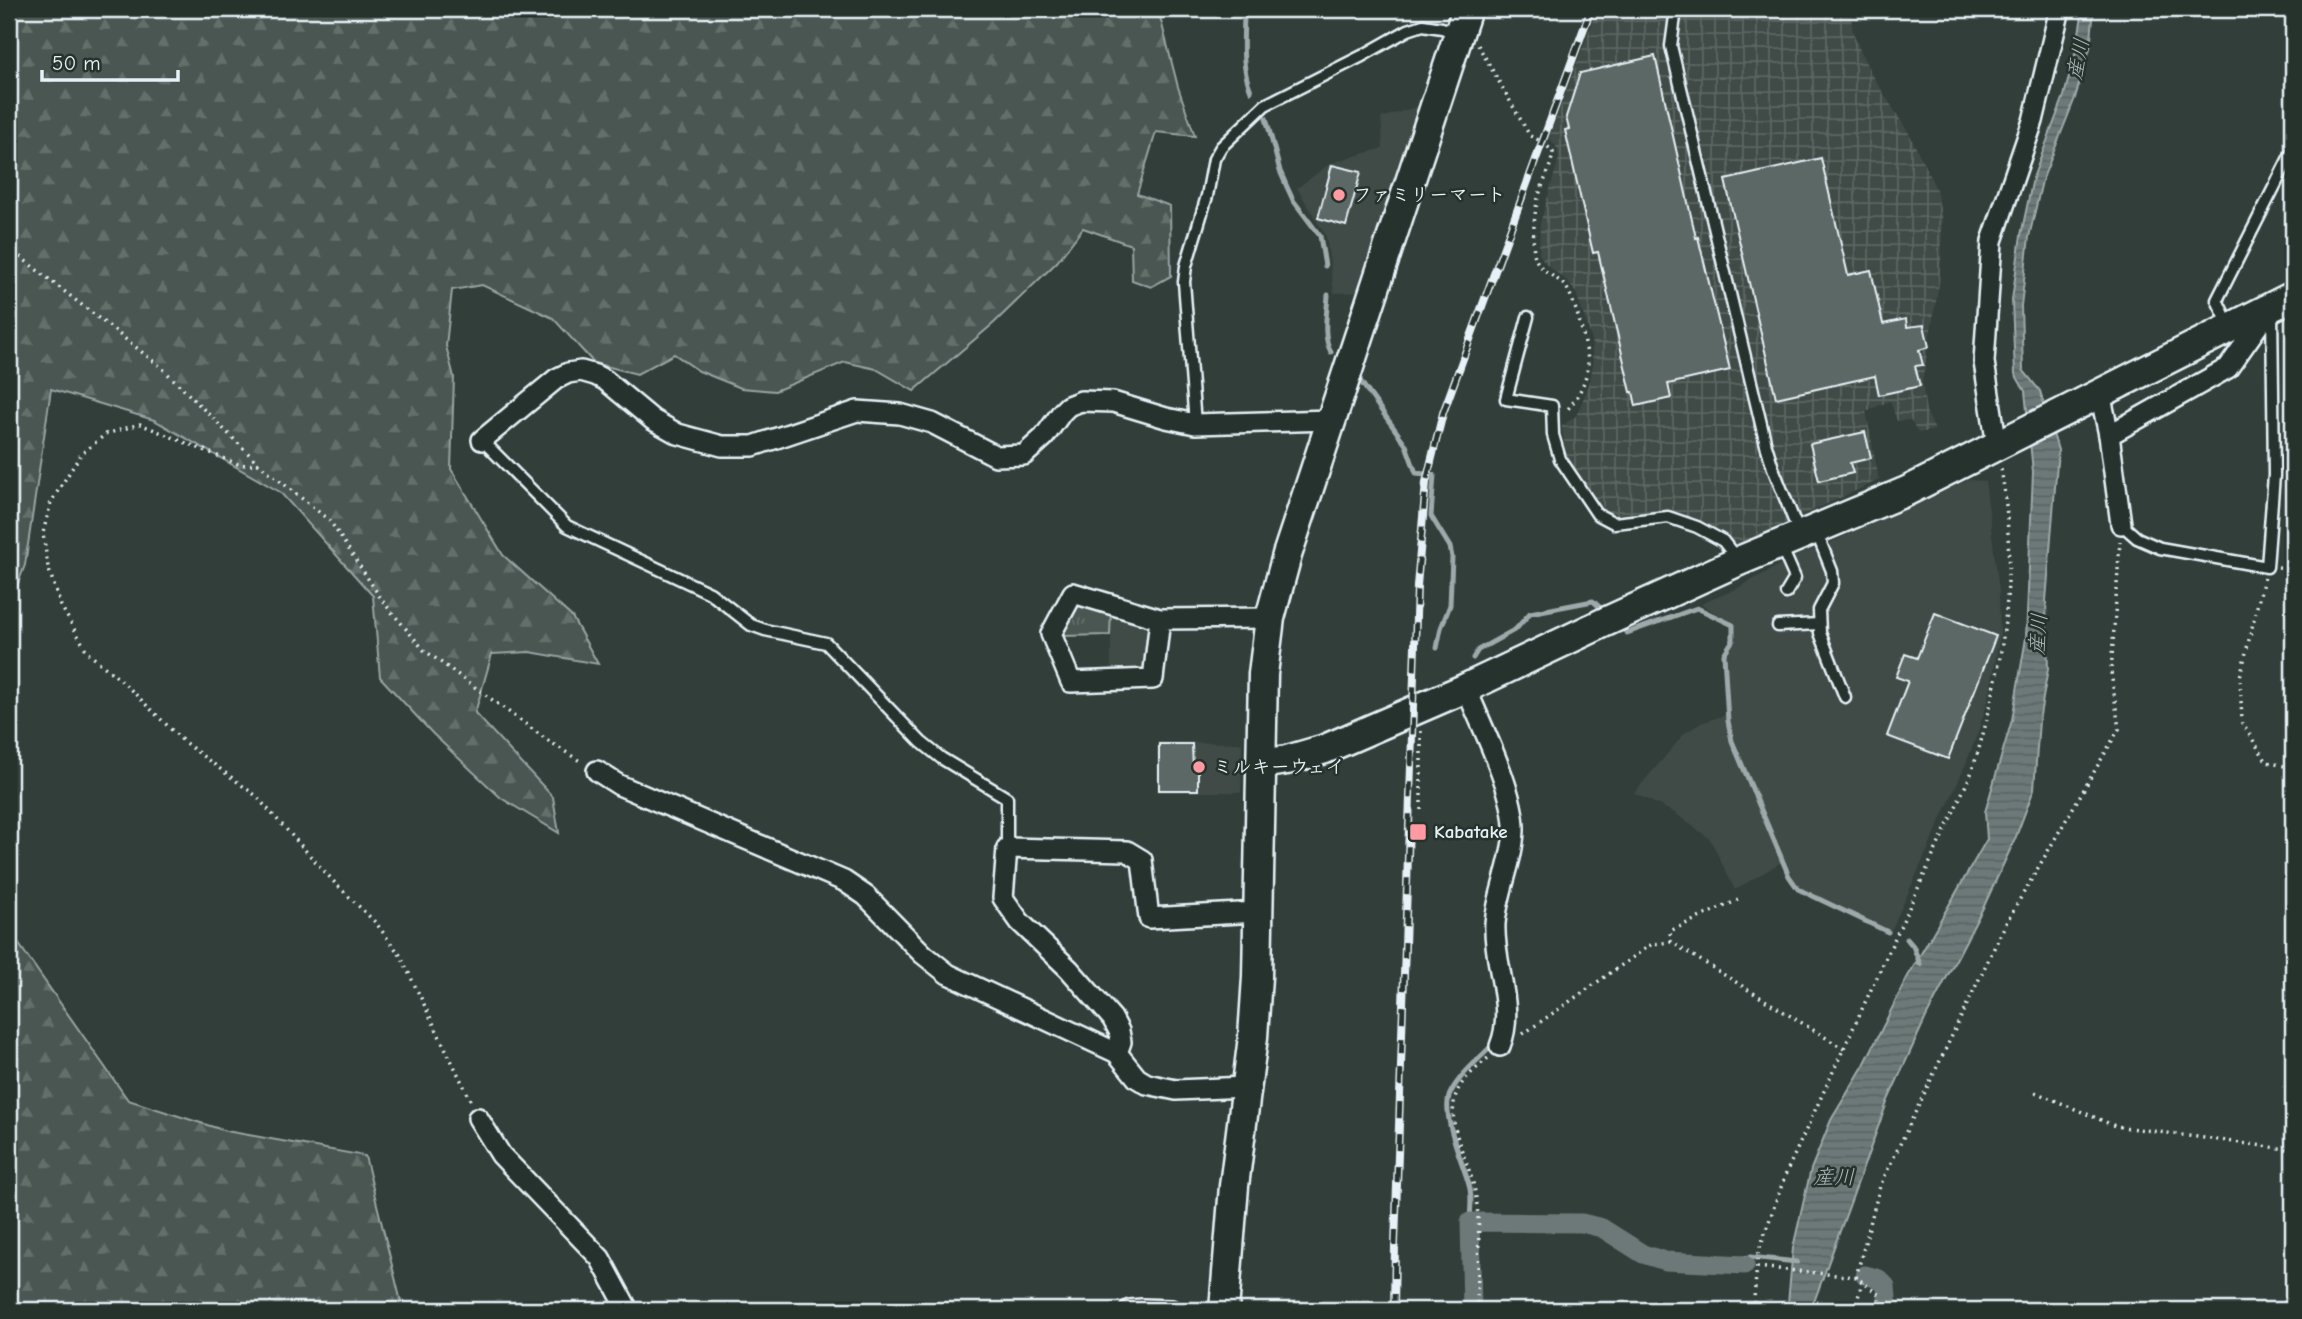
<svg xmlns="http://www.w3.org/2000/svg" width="2302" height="1319" font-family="'Comic Neue','Klee One',sans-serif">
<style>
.built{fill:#3f4b46}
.industrial{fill:url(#industrial-grid)}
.forest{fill:url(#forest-firs);stroke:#98a4a4;stroke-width:2}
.park{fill:url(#park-tufts);stroke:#98a4a4;stroke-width:2}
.water{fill:url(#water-rules);stroke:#9ea9ab;stroke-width:2}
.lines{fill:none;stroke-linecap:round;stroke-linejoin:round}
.stream{stroke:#9ea9ab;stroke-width:5}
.canal{stroke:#6d7978;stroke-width:19}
.building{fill:#5c6865;stroke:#e8f1f8;stroke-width:2}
.lane-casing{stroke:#e8f1f8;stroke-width:15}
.street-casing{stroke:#e8f1f8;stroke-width:24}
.secondary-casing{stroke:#e8f1f8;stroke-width:33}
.path{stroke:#e8f1f8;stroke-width:3.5;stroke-dasharray:2 5;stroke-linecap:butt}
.lane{stroke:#26332d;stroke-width:10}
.street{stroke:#26332d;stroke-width:19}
.secondary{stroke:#26332d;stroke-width:28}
.rail-casing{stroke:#e8f1f8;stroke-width:8}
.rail{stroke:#26332d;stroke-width:5;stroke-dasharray:16;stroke-linecap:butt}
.poi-dot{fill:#ff9aa2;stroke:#26332d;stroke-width:2.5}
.labels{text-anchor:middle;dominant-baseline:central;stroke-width:5;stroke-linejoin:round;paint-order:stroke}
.poi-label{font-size:19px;font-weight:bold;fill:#e8f1f8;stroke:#26332d;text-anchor:start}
.water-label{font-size:21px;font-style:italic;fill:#b1bbbe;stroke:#26332d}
</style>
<defs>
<pattern id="industrial-grid" width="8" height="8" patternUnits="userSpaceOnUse" patternTransform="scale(1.75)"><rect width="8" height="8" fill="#3f4b46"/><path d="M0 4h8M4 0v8" fill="none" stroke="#5b6561"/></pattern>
<pattern id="forest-firs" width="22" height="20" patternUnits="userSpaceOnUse" patternTransform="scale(1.75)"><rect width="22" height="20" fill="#495651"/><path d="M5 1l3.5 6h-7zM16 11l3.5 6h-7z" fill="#636f6b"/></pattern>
<pattern id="park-tufts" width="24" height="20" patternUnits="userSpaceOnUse" patternTransform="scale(1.75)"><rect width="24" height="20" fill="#495651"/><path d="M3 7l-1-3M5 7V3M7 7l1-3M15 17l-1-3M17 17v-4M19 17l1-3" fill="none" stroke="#636f6b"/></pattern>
<pattern id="water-rules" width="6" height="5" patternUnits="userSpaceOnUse" patternTransform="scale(1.75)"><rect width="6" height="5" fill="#6d7978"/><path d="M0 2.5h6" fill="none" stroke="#5b6363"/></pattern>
</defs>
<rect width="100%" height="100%" fill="#323e39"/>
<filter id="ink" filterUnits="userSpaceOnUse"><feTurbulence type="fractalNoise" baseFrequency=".0143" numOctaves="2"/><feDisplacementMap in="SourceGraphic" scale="14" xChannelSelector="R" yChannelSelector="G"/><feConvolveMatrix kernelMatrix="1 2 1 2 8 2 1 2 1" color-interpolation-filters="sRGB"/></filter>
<g filter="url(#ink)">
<g class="built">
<polygon points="1428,103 1367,292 1334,293 1326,236 1297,188 1331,163 1383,148 1381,118"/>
<polygon points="1968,480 1985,481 1999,590 2000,634 1995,663 1989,697 1977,735 1963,771 1891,931 1804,890 1797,885 1785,860 1735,890 1710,839 1675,813 1634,793 1685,733 1701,723 1730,713 1727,655 1735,642 1734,625 1701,604 1736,589 1794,557 1834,541"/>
<polygon points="1111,611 1147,624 1147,661 1139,670 1111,673"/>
<polygon points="1157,742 1242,743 1241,792 1157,792"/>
</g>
<polygon class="industrial" points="1597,9 1850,9 1853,32 1861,53 1872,75 1910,135 1936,189 1942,218 1942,250 1939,284 1922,382 1926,411 1935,430 1918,433 1910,420 1897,421 1890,401 1866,411 1879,480 1738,545 1698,521 1679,515 1657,513 1616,516 1609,513 1585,489 1570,466 1565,451 1562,426 1576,416 1589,385 1593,364 1591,337 1576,293 1567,281 1547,265 1539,254 1540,223 1559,158 1557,148 1549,138"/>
<g class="forest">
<polygon points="9,9 1158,9 1178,87 1195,136 1156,132 1137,194 1170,206 1171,276 1151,287 1132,280 1131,245 1083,228 1057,262 994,323 914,391 876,369 845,362 775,391 741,388 699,371 674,354 637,374 594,363 553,318 482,285 452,290 446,346 454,377 451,469 503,555 572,617 598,664 530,652 492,654 475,713 553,797 559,833 501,798 433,734 380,677 373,596 280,492 154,420 51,389 25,565 9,607"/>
<polygon points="9,930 128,1100 226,1131 365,1156 403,1310 9,1310"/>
</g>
<polygon class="park" points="1083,602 1111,611 1110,635 1060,636 1072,606"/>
<polygon class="water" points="2083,9 2094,9 2090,48 2075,98 2042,181 2029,237 2021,306 2023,370 2040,391 2058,450 2046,601 2048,669 2039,721 2034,789 2015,839 1984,906 1927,1015 1888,1100 1811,1310 1785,1310 1788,1303 1793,1248 1811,1169 1831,1120 1864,1065 1907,978 1987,839 1985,812 2012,720 2026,638 2033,472 2025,391 2015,374 2012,300 2021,235 2033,178 2064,96 2077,46"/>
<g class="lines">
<g class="stream">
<path d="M1244,9C1244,37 1240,65 1251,91"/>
<polyline points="1266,118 1280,171 1287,187 1293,200 1320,236 1325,266"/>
<path d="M1328,295C1327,313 1322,336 1331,352"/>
<polyline points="1361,382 1406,445 1416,473 1434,475 1431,516 1450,547 1452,557 1450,605 1441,628 1437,648"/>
<polyline points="1620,626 1627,633 1697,608 1733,625 1733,640 1724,654 1728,721 1732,741 1789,876 1798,889 1888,932"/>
<polyline points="1473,658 1478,650 1516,629 1530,613 1593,601 1605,612"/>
<polyline points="1907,939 1913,946 1920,964"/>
<path d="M1470,1222C1470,1210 1473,1197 1469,1185C1463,1162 1439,1112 1451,1092C1461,1073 1480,1059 1494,1043"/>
<polyline points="1739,1265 1744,1258 1750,1257 1797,1262"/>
</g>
<g class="canal">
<polyline points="1865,1275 1879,1279 1886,1286 1888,1310"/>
<polyline points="1472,1310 1470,1222 1582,1223 1602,1228 1643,1254 1665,1261 1745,1265"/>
</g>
</g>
<g class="building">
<polygon points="1655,56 1696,238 1698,237 1730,370 1668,384 1671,398 1636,406 1633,392 1631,392 1598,252 1593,253 1565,130 1569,129 1566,117 1580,73"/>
<polygon points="1821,158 1848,275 1871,270 1883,324 1906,319 1907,327 1924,325 1929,347 1919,350 1923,365 1915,366 1920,386 1879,395 1875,376 1776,398 1725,180"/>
<polygon points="1332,165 1361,172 1346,226 1318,218"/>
<polygon points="1865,432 1871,458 1850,463 1853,473 1819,481 1810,444"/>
<polygon points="1935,613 1996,636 1948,759 1887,736 1908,681 1896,677 1905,654 1917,658"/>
<polygon points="1159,744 1192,744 1193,769 1198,769 1198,790 1159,790"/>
</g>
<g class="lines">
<g class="lane-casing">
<g id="lane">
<polyline points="1676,9 1671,46 1766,445 1773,468 1799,533"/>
<polyline points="1528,317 1506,399 1552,406 1553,435 1560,459 1597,514 1614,523 1668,517 1697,527 1723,541 1737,559"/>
<polyline points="2229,325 2217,300 2293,150"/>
<polyline points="1195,424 1184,282 1186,266 1207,196 1214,159 1221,147 1265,105 1362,56 1408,30 1423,25 1442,28 1456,33"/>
<polyline points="482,440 567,526 710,593 751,625 765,630 826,643 921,742 941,758 1007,798 1007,848"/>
<polyline points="2121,524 2137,538 2160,548 2267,567 2274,475 2272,310"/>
<polyline points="1816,531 1832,571 1833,583 1819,610 1820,633 1845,697"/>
<polyline points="1781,546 1795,578 1786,593"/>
<polyline points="1778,626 1819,624"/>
</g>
</g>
<g class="street-casing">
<g id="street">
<polyline points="2100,393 2109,435 2121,524"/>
<polyline points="2109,435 2228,368 2269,310"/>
<polyline points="482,440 556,379 568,373 581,371 595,375 605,380 653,420 678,434 722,446 753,446 857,411 900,414 932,423 996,456 1024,455 1044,437 1062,412 1068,406 1081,401 1113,402 1166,418 1195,424 1331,420"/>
<polyline points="1997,446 1984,362 1992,241 2033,121 2060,9"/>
<polyline points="1160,619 1153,679 1071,682 1051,634 1073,593 1160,619 1270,618"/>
<path d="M1466,688C1481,725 1515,792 1514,830C1513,862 1497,893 1495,924C1493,966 1516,1006 1500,1046"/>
<polyline points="597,771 619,785 844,881 866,896 923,954 948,974 1117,1053 1137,1078 1147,1084 1176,1090 1246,1087"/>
<polyline points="1117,1053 1121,1042 1119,1031 1112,1018 1069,969 1020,922 1003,898 1007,848 1127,851 1142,860 1149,918 1258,912"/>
<polyline points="478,1118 501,1155 600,1258 628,1310"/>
<polyline points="1130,1310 1142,1309 1171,1310"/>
</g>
</g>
<g class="secondary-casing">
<g id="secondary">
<polyline points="1261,764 1287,760 1325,749 1466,688 1603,623 1739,561 1907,491 2293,296"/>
<polyline points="1224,1310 1234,1186 1253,1037 1257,977 1263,674 1270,618 1287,555 1467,9"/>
</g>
</g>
<g class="path">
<path d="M1478,45L1530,136L1543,142L1553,152C1551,168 1543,182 1538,198C1535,209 1531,245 1535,257C1540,272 1555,275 1565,286C1574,295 1588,350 1588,363C1587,381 1578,398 1566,411"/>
<polyline points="9,248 161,367 259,464 330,521 384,603 424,650 550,742 583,763"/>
<polyline points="259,464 240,465 140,424 106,434 81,454 51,502 43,533 48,567 61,606 88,653 124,683 184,742 255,795 335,883 376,923 400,955 472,1103"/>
<polyline points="2278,567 2293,568"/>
<polyline points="2264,578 2240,677 2242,723 2267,762 2293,768"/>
<polyline points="1421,810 1421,731"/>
<polyline points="1671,942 1670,931 1738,900"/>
<polyline points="1523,1034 1652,944 1671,942 1844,1049"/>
<polyline points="2035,1092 2115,1126 2293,1150"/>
<polyline points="1757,1267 1856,1277 1878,1294 1880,1310"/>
<polyline points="1856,1277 1880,1186 2006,923 2119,729 2111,672 2120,541"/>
<path d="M1477,1310C1477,1272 1482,1230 1475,1192C1470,1162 1447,1130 1455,1098C1459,1081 1476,1069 1489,1057"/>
<path d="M1753,1310L1758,1253L1786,1173L1971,774C2003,676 2019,571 2001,469"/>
<polyline points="1855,1310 1862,1282"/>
</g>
<use href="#lane" class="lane"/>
<use href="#street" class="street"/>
<use href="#secondary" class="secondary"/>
<g class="rail-casing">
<polyline id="rail" points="1394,1310 1395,1245 1417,586 1426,482 1443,413 1591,9"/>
</g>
<use href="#rail" class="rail"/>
</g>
</g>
<g class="poi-dot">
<circle cx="1339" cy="195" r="7"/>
<circle cx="1199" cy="767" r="7"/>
<rect x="1409" y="823" width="18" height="18" rx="3.5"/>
</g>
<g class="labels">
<g class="poi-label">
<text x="1353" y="195">ファミリーマート</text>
<text x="1213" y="767">ミルキーウェイ</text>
<text x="1434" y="832">Kabatake</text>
</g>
<g class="water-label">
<text transform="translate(2078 59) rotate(-79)">産川</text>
<text transform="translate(2038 634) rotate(-86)">産川</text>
<text x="1834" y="1177">産川</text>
</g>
</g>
<rect width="2302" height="1319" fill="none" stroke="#26332d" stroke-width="35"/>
<rect x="18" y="18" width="2267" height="1284" fill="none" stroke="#e8f1f8" stroke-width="2.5" filter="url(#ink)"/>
<path d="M42 70v10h136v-10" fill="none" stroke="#e8f1f8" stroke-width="3.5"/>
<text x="52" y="70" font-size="21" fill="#e8f1f8" stroke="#26332d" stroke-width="5" paint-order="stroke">50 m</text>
</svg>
